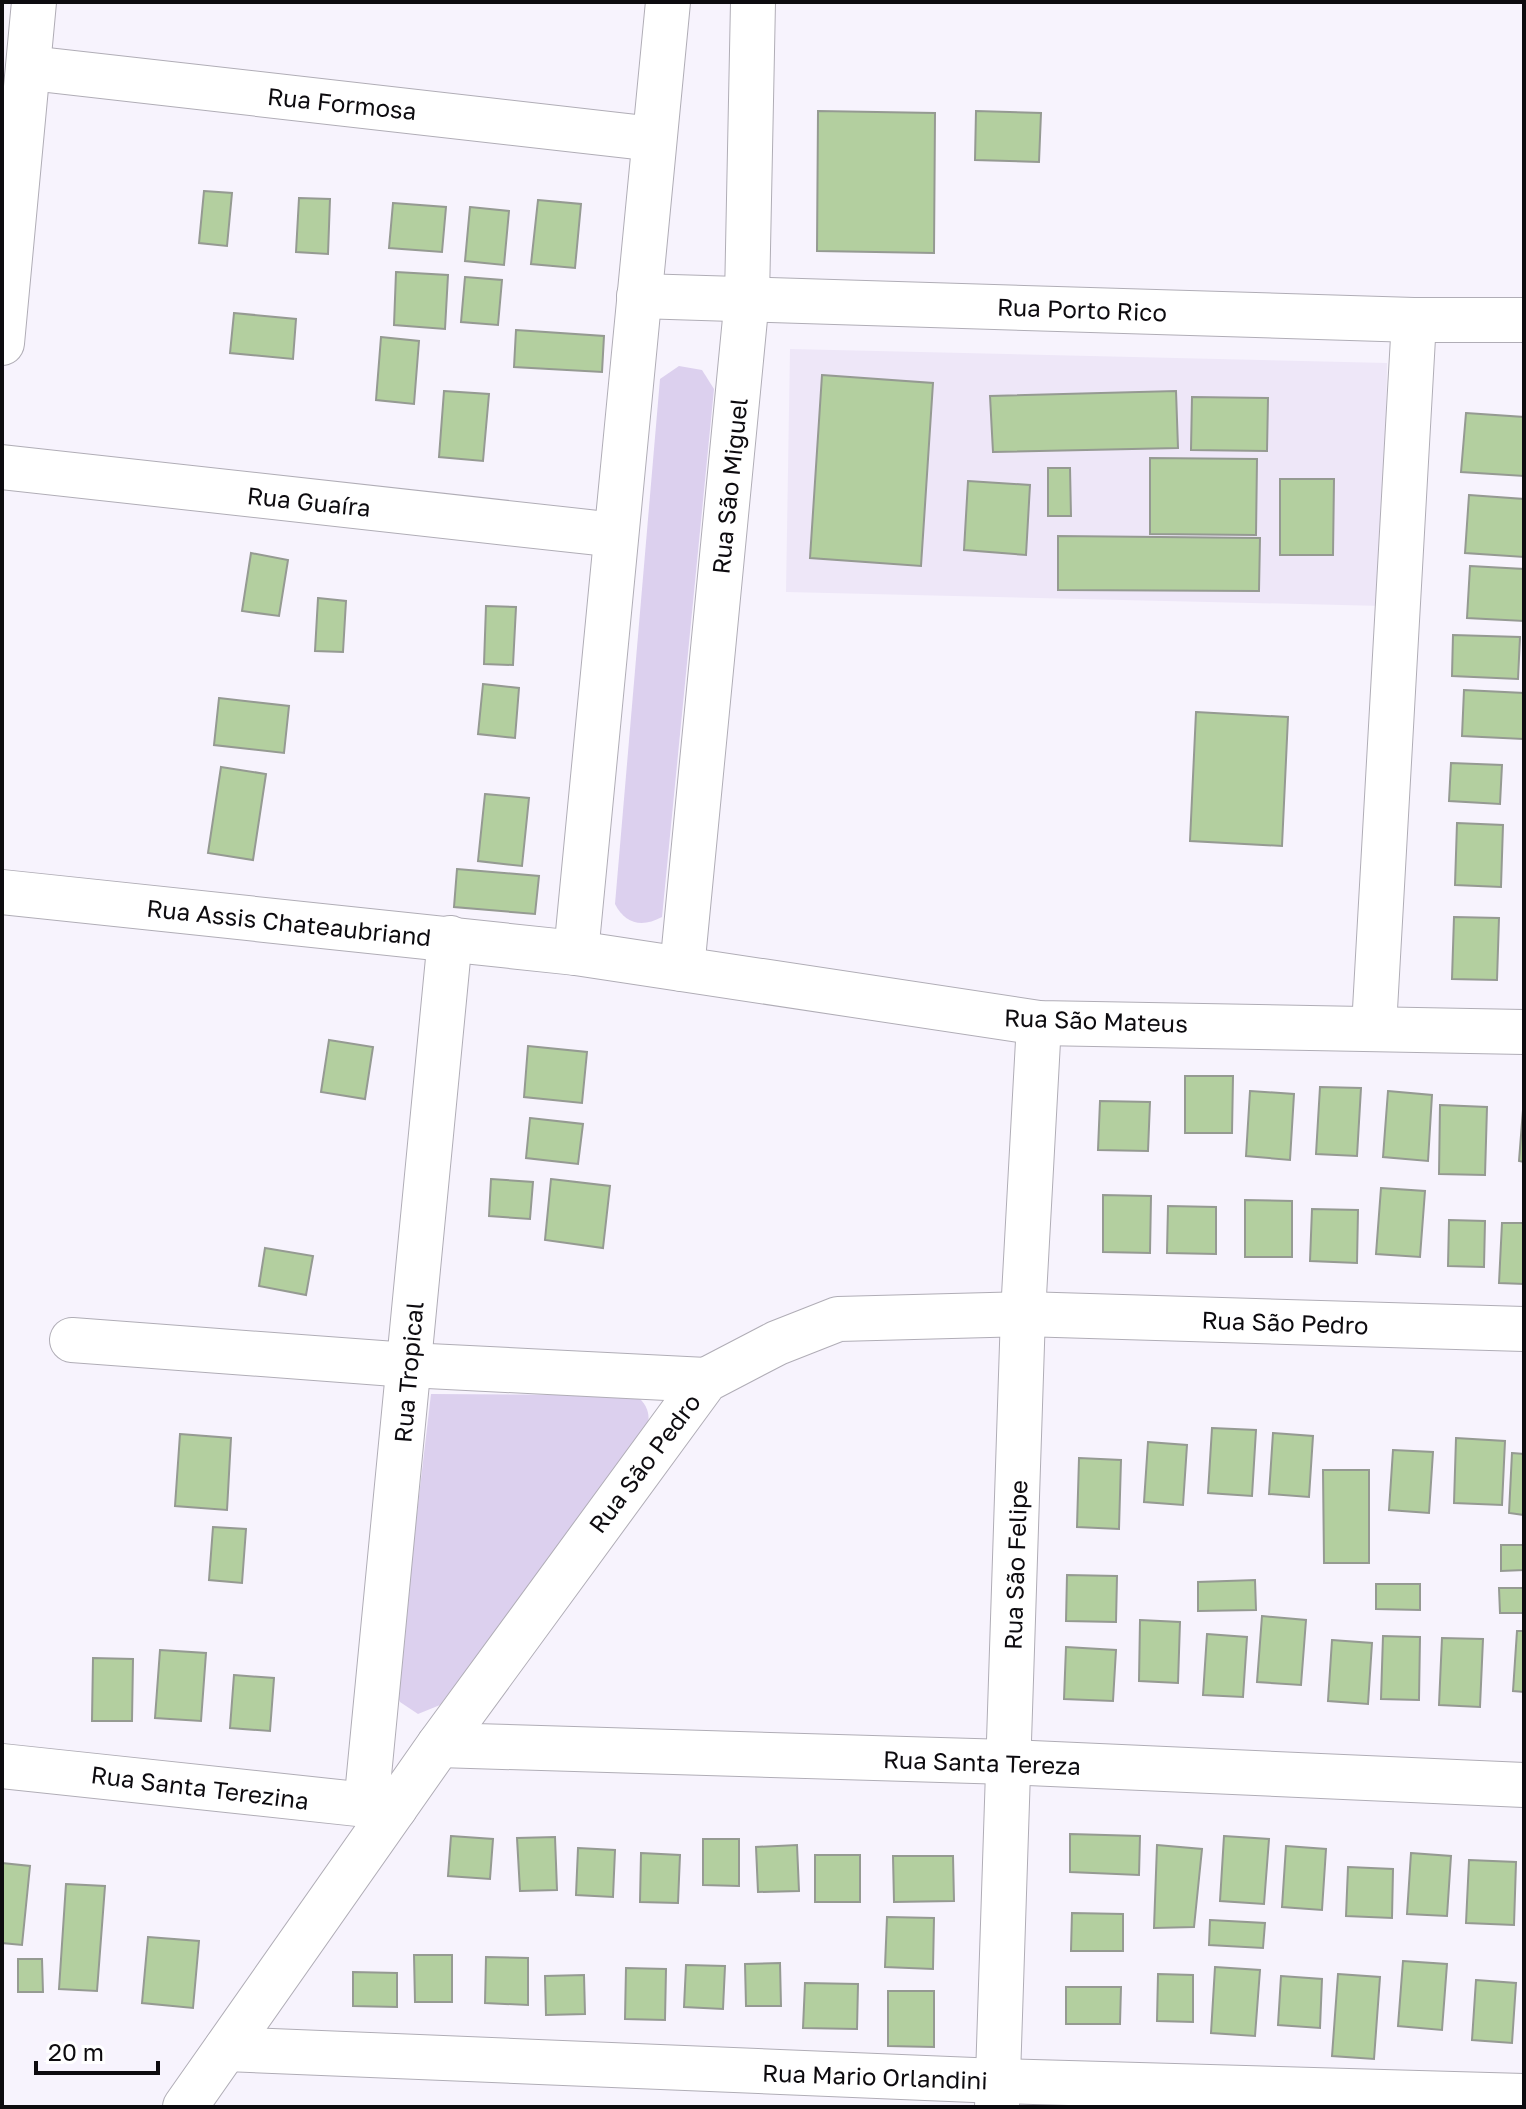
<svg xmlns="http://www.w3.org/2000/svg" width="1526" height="2109" font-family="'Golos Text',sans-serif">
<style>
.built{fill:#eee7f8}
.green{fill:#dcd0ee}
.building{fill:#b3cf9f;stroke:#959a92;stroke-width:2}
.lines{fill:none;stroke-linecap:round;stroke-linejoin:round}
.minor-casing{stroke:#b0adb6;stroke-width:46}
.minor{stroke:#fff;stroke-width:44}
.labels{text-anchor:middle;dominant-baseline:central;stroke-width:7;stroke-linejoin:round;paint-order:stroke}
.street-label{font-size:24px;fill:#0d0b0f;stroke:#fff}
</style>
<rect width="100%" height="100%" fill="#f7f3fd"/>
<polygon class="built" points="790,349 1387,363 1383,606 786,592"/>
<g class="green">
<path d="M679,366L702,370L714,389L662,917C642,928 625,924 615,904L660,379Z"/>
<path d="M431,1394L636,1395C647,1405 650,1412 648,1426L440,1705L418,1714L400,1702L396,1692Z"/>
</g>
<g class="building">
<polygon points="818,111 935,113 934,253 817,251"/>
<polygon points="976,111 1041,113 1039,162 975,160"/>
<polygon points="204,191 232,193 227,246 199,243"/>
<polygon points="299,198 330,199 328,254 296,252"/>
<polygon points="538,200 581,204 575,268 531,264"/>
<polygon points="393,203 446,207 442,252 389,248"/>
<polygon points="470,207 509,211 504,265 465,261"/>
<polygon points="396,272 448,275 445,329 394,325"/>
<polygon points="465,277 502,280 498,325 461,322"/>
<polygon points="234,313 296,319 293,359 230,353"/>
<polygon points="516,330 604,336 602,372 514,367"/>
<polygon points="381,337 419,341 414,404 376,400"/>
<polygon points="822,375 933,383 921,566 810,558"/>
<polygon points="444,391 489,394 483,461 439,457"/>
<polygon points="1176,391 1178,448 993,452 990,396"/>
<polygon points="1192,397 1268,398 1267,451 1191,450"/>
<polygon points="1466,413 1524,417 1524,476 1461,472"/>
<polygon points="1150,458 1257,459 1256,535 1150,534"/>
<polygon points="1048,468 1070,468 1071,516 1048,516"/>
<polygon points="1280,479 1334,479 1333,555 1280,555"/>
<polygon points="968,481 1030,485 1026,555 964,550"/>
<polygon points="1469,495 1524,499 1524,557 1465,553"/>
<polygon points="1058,536 1260,538 1259,591 1058,590"/>
<polygon points="251,553 288,560 279,616 242,611"/>
<polygon points="1470,566 1524,569 1524,621 1467,618"/>
<polygon points="318,598 346,601 343,652 315,651"/>
<polygon points="486,606 516,607 513,665 484,664"/>
<polygon points="1453,635 1520,637 1518,679 1452,676"/>
<polygon points="483,684 519,688 515,738 478,734"/>
<polygon points="1464,690 1524,693 1523,739 1462,736"/>
<polygon points="219,698 289,706 284,753 214,745"/>
<polygon points="1196,712 1288,717 1282,846 1190,841"/>
<polygon points="1451,763 1502,765 1500,804 1449,801"/>
<polygon points="221,767 266,774 253,860 208,853"/>
<polygon points="485,794 529,798 522,866 478,861"/>
<polygon points="1457,823 1503,825 1501,887 1455,885"/>
<polygon points="457,869 539,876 535,914 454,907"/>
<polygon points="1454,917 1499,918 1497,980 1452,979"/>
<polygon points="329,1040 373,1047 365,1099 321,1092"/>
<polygon points="528,1046 587,1052 582,1103 524,1097"/>
<polygon points="1185,1076 1233,1076 1232,1133 1185,1133"/>
<polygon points="1320,1087 1361,1088 1357,1156 1316,1154"/>
<polygon points="1250,1091 1294,1094 1290,1160 1246,1156"/>
<polygon points="1388,1091 1432,1095 1428,1161 1383,1157"/>
<polygon points="1524,1097 1524,1162 1519,1161"/>
<polygon points="1100,1101 1150,1102 1148,1151 1098,1150"/>
<polygon points="1440,1105 1487,1107 1485,1175 1439,1174"/>
<polygon points="530,1118 583,1124 578,1164 526,1158"/>
<polygon points="491,1179 533,1182 530,1219 489,1216"/>
<polygon points="551,1179 610,1186 603,1248 545,1240"/>
<polygon points="1381,1188 1425,1191 1420,1257 1376,1254"/>
<polygon points="1103,1195 1151,1196 1150,1253 1103,1252"/>
<polygon points="1245,1200 1292,1201 1292,1257 1245,1257"/>
<polygon points="1168,1206 1216,1207 1216,1254 1167,1253"/>
<polygon points="1312,1209 1358,1210 1357,1263 1310,1261"/>
<polygon points="1449,1220 1485,1221 1484,1267 1448,1266"/>
<polygon points="1502,1223 1524,1223 1524,1284 1499,1283"/>
<polygon points="265,1248 313,1256 306,1295 259,1286"/>
<polygon points="1212,1428 1256,1430 1252,1496 1208,1493"/>
<polygon points="1273,1433 1313,1436 1309,1497 1269,1494"/>
<polygon points="180,1434 231,1438 227,1510 175,1506"/>
<polygon points="1456,1438 1505,1441 1502,1505 1454,1503"/>
<polygon points="1148,1442 1187,1445 1183,1505 1144,1502"/>
<polygon points="1393,1450 1433,1452 1429,1513 1389,1510"/>
<polygon points="1512,1453 1524,1454 1524,1515 1509,1513"/>
<polygon points="1079,1458 1121,1460 1119,1529 1077,1527"/>
<polygon points="1323,1470 1369,1470 1369,1563 1324,1563"/>
<polygon points="213,1527 246,1529 242,1583 209,1580"/>
<polygon points="1501,1545 1524,1545 1524,1570 1501,1571"/>
<polygon points="1067,1575 1117,1576 1116,1622 1066,1621"/>
<polygon points="1255,1580 1256,1610 1198,1611 1198,1582"/>
<polygon points="1376,1584 1420,1584 1420,1610 1376,1609"/>
<polygon points="1499,1588 1524,1588 1524,1613 1500,1613"/>
<polygon points="1262,1616 1306,1620 1301,1685 1257,1682"/>
<polygon points="1140,1620 1180,1622 1178,1683 1139,1681"/>
<polygon points="1517,1631 1524,1631 1524,1692 1513,1691"/>
<polygon points="1207,1634 1247,1637 1243,1697 1203,1695"/>
<polygon points="1383,1636 1420,1637 1419,1700 1381,1699"/>
<polygon points="1442,1638 1483,1639 1480,1707 1439,1705"/>
<polygon points="1332,1640 1372,1643 1368,1704 1328,1701"/>
<polygon points="1066,1647 1116,1650 1113,1701 1064,1699"/>
<polygon points="160,1650 206,1653 201,1721 155,1718"/>
<polygon points="93,1658 133,1659 132,1721 92,1721"/>
<polygon points="234,1675 274,1678 270,1731 230,1728"/>
<polygon points="1070,1834 1140,1836 1139,1875 1070,1872"/>
<polygon points="451,1836 493,1839 490,1879 448,1876"/>
<polygon points="1224,1836 1269,1839 1264,1904 1220,1901"/>
<polygon points="555,1837 557,1890 520,1891 517,1838"/>
<polygon points="703,1839 739,1839 739,1886 703,1885"/>
<polygon points="797,1845 799,1891 758,1892 756,1847"/>
<polygon points="1157,1845 1202,1849 1194,1927 1154,1928"/>
<polygon points="1286,1846 1326,1849 1322,1910 1282,1907"/>
<polygon points="578,1848 615,1850 613,1897 576,1895"/>
<polygon points="641,1853 680,1855 678,1903 640,1902"/>
<polygon points="1411,1853 1451,1856 1447,1916 1407,1914"/>
<rect x="815" y="1855" width="45" height="47"/>
<polygon points="893,1856 953,1856 954,1901 894,1902"/>
<polygon points="1469,1860 1516,1862 1514,1925 1466,1923"/>
<polygon points="2,1863 30,1866 22,1945 2,1943"/>
<polygon points="1348,1867 1393,1869 1392,1918 1346,1916"/>
<polygon points="66,1884 105,1886 97,1991 59,1989"/>
<polygon points="1072,1913 1123,1914 1123,1951 1071,1951"/>
<polygon points="887,1917 934,1918 933,1969 885,1967"/>
<polygon points="1210,1920 1265,1923 1263,1948 1209,1945"/>
<polygon points="148,1937 199,1941 193,2008 142,2003"/>
<polygon points="414,1955 452,1955 452,2002 415,2002"/>
<polygon points="486,1957 528,1958 528,2005 485,2003"/>
<polygon points="18,1959 42,1959 43,1992 18,1992"/>
<polygon points="1403,1961 1447,1964 1442,2030 1398,2026"/>
<polygon points="780,1963 781,2006 746,2006 745,1964"/>
<polygon points="686,1965 725,1966 723,2009 684,2007"/>
<polygon points="1215,1967 1260,1970 1255,2036 1211,2033"/>
<polygon points="626,1968 666,1969 665,2020 625,2019"/>
<polygon points="353,1972 397,1973 397,2007 353,2006"/>
<polygon points="1158,1974 1193,1975 1193,2022 1157,2021"/>
<polygon points="1338,1974 1380,1977 1374,2059 1332,2056"/>
<polygon points="584,1975 585,2014 546,2015 545,1976"/>
<polygon points="1281,1976 1322,1979 1320,2028 1278,2025"/>
<polygon points="1476,1980 1516,1983 1512,2043 1472,2040"/>
<polygon points="805,1983 858,1984 857,2029 803,2028"/>
<polygon points="1066,1987 1121,1987 1120,2024 1066,2024"/>
<polygon points="888,1991 934,1991 934,2047 888,2046"/>
</g>
<g class="lines">
<g class="minor-casing">
<g id="minor">
<polyline points="30,68 654,139"/>
<polyline points="639,296 1414,320 1524,320"/>
<polyline points="2,343 34,2"/>
<polyline points="2,467 616,535"/>
<polyline points="2,892 576,953 1039,1023 1524,1032"/>
<polyline points="576,953 668,2"/>
<polyline points="682,969 747,298 753,2"/>
<polyline points="1374,1027 1414,320"/>
<polyline points="72,1340 408,1365 706,1380"/>
<polyline points="439,1745 1008,1762 1524,1785"/>
<polyline points="2,1766 395,1808"/>
<polyline points="366,1806 450,938"/>
<polyline points="226,2049 998,2081 1524,2096"/>
<polyline points="185,2107 439,1745 706,1380 777,1343 838,1319 1023,1314 1524,1329"/>
<polyline points="997,2107 1023,1314 1039,1023"/>
</g>
</g>
<use href="#minor" class="minor"/>
</g>
<g class="labels">
<g class="street-label">
<text transform="translate(342 103) rotate(6)">Rua Formosa</text>
<text transform="translate(1082 309) rotate(2)">Rua Porto Rico</text>
<text transform="translate(729 486) rotate(-84)">Rua São Miguel</text>
<text transform="translate(309 501) rotate(6)">Rua Guaíra</text>
<text transform="translate(289 922) rotate(6)">Rua Assis Chateaubriand</text>
<text transform="translate(1096 1020) rotate(2)">Rua São Mateus</text>
<text transform="translate(1285 1322) rotate(2)">Rua São Pedro</text>
<text transform="translate(408 1372) rotate(-85)">Rua Tropical</text>
<text transform="translate(644 1463) rotate(-53)">Rua São Pedro</text>
<text transform="translate(1015 1565) rotate(-88)">Rua São Felipe</text>
<text transform="translate(982 1762) rotate(2)">Rua Santa Tereza</text>
<text transform="translate(200 1787) rotate(7)">Rua Santa Terezina</text>
<text transform="translate(875 2076) rotate(2)">Rua Mario Orlandini</text>
</g>
</g>
<rect width="1526" height="2109" fill="none" stroke="#0d0b0f" stroke-width="8"/>
<path d="M36 2061v12h122v-12" fill="none" stroke="#0d0b0f" stroke-width="4"/>
<text x="48" y="2061" font-size="24" fill="#0d0b0f" stroke="#ffffff" stroke-width="6" paint-order="stroke">20 m</text>
</svg>
